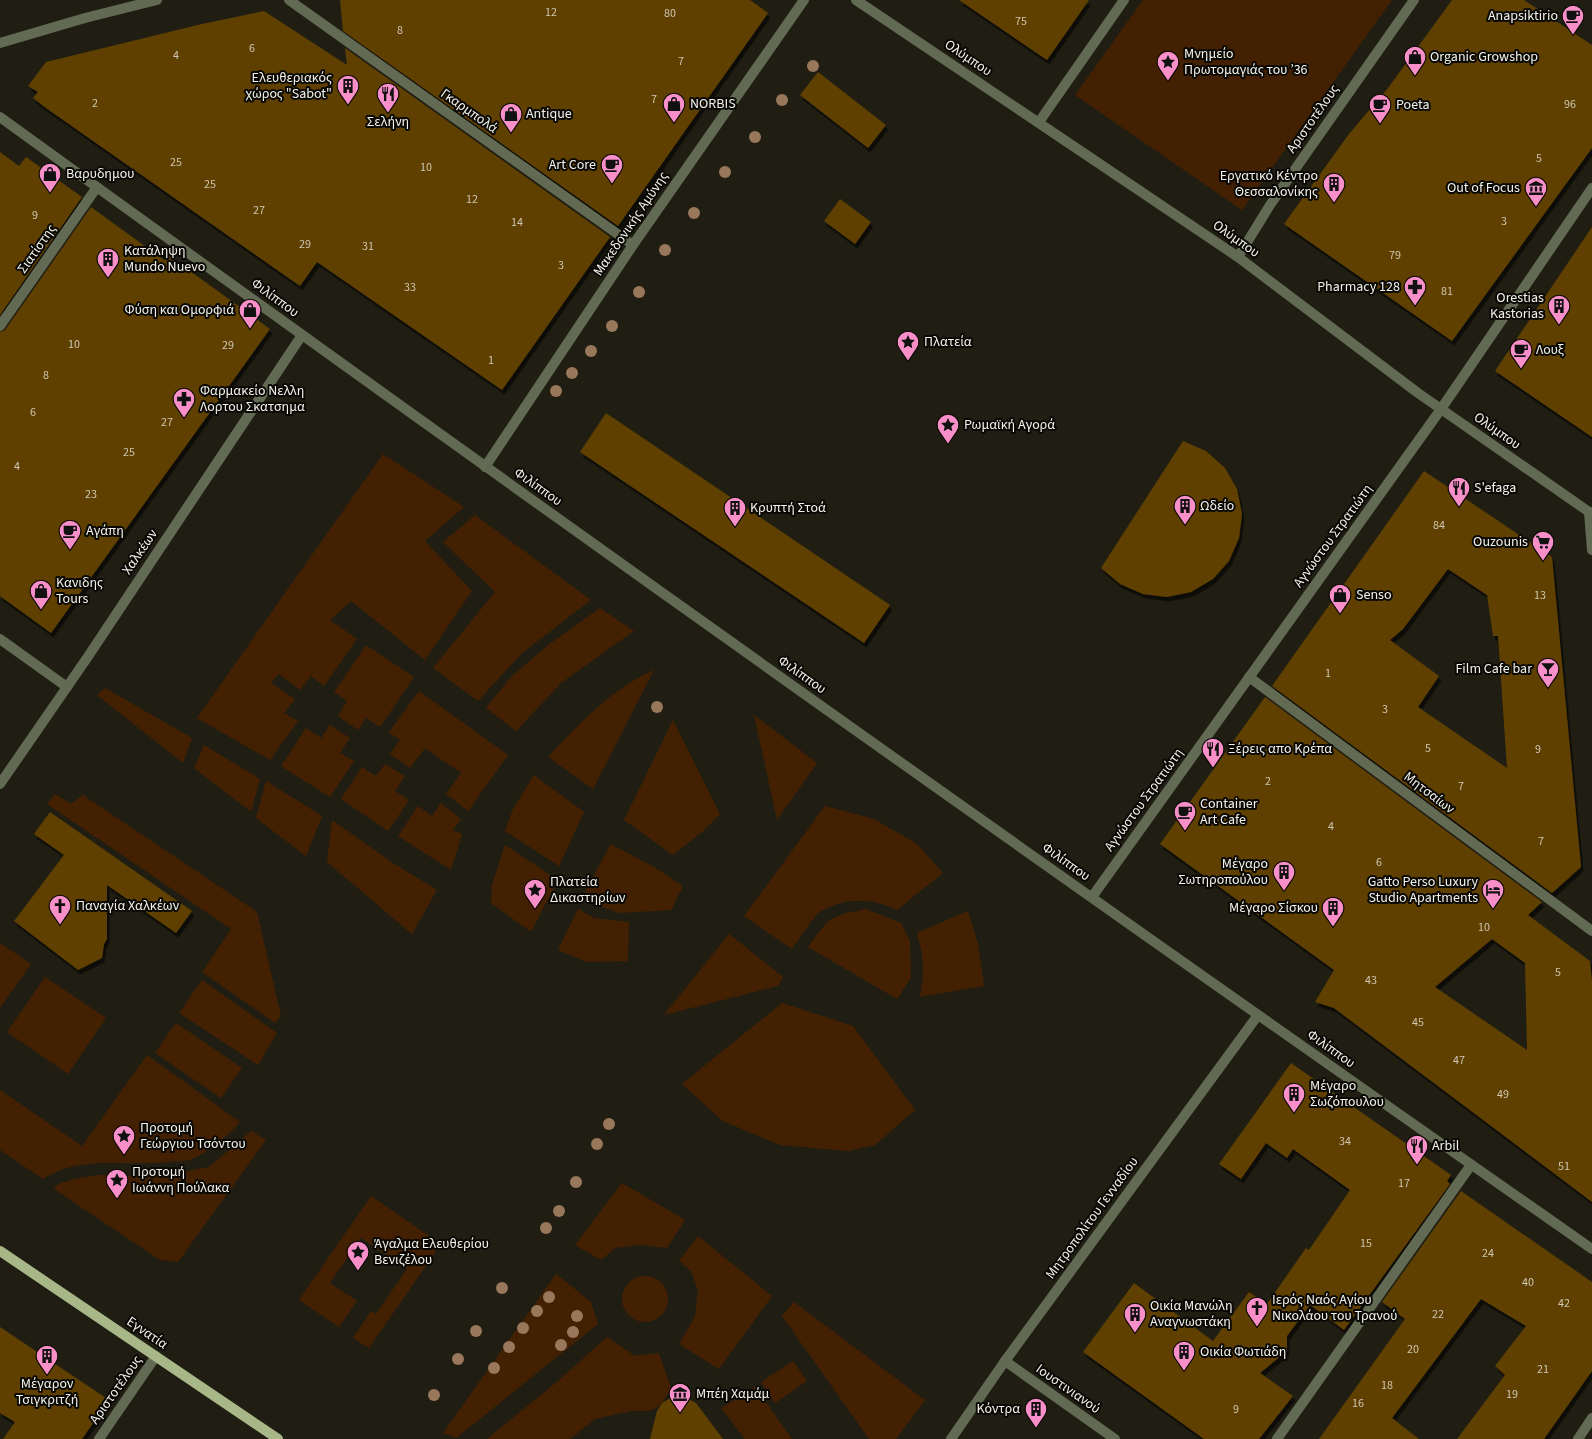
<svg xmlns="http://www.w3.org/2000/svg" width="1592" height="1439" font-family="'Source Sans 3',sans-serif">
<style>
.green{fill:#442003}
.building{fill:#5e4002;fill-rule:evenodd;filter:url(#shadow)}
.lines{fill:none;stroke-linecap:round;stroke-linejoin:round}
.pedestrian{stroke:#626a53;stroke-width:10}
.minor{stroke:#626a53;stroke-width:10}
.tertiary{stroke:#626a53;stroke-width:10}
.primary{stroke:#a8b787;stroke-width:10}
.tree{fill:#99775b}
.labels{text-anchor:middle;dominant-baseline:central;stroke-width:4;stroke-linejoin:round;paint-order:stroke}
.number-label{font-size:12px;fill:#cec6b0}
.poi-label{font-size:14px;fill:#f3f2ea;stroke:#090804;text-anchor:start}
.street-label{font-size:14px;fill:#f3f2ea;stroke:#090804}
</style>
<defs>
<filter id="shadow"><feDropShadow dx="2.5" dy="4.5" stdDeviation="0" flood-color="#0009"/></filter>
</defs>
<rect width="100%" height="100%" fill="#201e13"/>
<g class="green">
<polygon points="1143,0 1392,0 1242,210 1075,95"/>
<polygon points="383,454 464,507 425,541 472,591 425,660 351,601 330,620 357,639 324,686 311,676 300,690 279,674 271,683 295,699 284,713 298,721 270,760 197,718"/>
<polygon points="475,515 591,600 522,653 478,701 433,668 495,592 443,542"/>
<polygon points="600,608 634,631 561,683 516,731 486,708 510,678 548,645"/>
<polygon points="366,645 414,677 380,727 366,718 358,730 338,716 347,701 334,692"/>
<path d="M654,670L593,789L548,757C580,723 611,689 654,670Z"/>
<polygon points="105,688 192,738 183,763 97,695"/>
<polygon points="419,691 508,755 468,811 446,794 461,773 425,748 410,768 390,754 400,740 389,732"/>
<polygon points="754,715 817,763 777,820"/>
<polygon points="673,720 720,814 703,831 673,855 624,820"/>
<polygon points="330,725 350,738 340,753 354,761 330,797 281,766 306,728 321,738"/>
<polygon points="204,745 260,779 251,812 194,768"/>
<polygon points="385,764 405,776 395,791 409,800 388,831 341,799 362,767 376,776"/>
<polygon points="534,775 584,812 559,866 505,831 513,809"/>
<polygon points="266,781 322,816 306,856 256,818"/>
<polygon points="55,794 71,804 83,795 257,912 281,1016 275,1023 202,972 231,929 47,804"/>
<polygon points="441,803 461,819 453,830 462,834 451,870 398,836 418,806 432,816"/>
<path d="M825,806L874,819L917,844L943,873L897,910C872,898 844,897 820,912C813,917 798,941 792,949L744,916Z"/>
<polygon points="332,820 393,863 437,890 412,934 327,862"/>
<polygon points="611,844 654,867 683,886 671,910 619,913 581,899"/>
<polygon points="505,845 558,880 531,932 491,903 492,885"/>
<polygon points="578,909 594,918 629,922 628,961 587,962 558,950"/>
<path d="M866,909L901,923L910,941L911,978L897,999L808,947C830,917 829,916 866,909Z"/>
<path d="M968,911L978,944L984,986L920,997C925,970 924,959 917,933Z"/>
<polygon points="729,934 783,977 778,986 664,1015"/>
<polygon points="0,943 31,964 0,1008"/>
<polygon points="45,977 106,1018 68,1074 7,1032"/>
<polygon points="202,980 277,1033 258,1065 179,1013"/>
<polygon points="782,1003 853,1026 915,1110 875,1145 848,1151 780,1145 723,1121 682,1084"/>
<polygon points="176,1023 242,1068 221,1098 155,1053"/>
<path d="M147,1055L240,1122C228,1136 207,1154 189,1160C183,1162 175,1161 168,1162C125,1167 81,1154 43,1179L0,1150V1090L82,1146Z"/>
<polygon points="251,1131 266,1140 178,1262 160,1260 54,1189 58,1184 74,1179 97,1175 159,1176 209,1167"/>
<polygon points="622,1183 685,1220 667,1248 640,1245 615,1248 601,1260 575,1245"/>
<polygon points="371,1196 441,1244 369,1348 353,1338 371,1311 376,1314 407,1269 361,1238 330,1283 357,1301 339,1327 299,1300"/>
<polygon points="698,1236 772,1296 719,1369 679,1344 695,1317 698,1290 691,1271 679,1261"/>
<polygon points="556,1274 591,1302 598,1324 456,1438 443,1433"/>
<circle cx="645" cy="1299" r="23"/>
<polygon points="794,1302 925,1400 896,1439 869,1439 782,1316"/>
<polygon points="607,1337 635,1356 659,1353 671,1388 663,1402 655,1409 647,1411 631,1411 595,1419 570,1439 487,1439 558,1381"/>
<polygon points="793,1361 807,1381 775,1403 761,1382"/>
<polygon points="755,1387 792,1439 745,1439 721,1408"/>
</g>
<g class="building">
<polygon points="340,0 750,0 768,13 618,226 343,31"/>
<polygon points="959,0 1089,0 1047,60"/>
<polygon points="1452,0 1524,0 1592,45 1592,148 1452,341 1284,224 1349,134 1388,88"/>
<polygon points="264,11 347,65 345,48 610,237 502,390 317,262 300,286 46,108 33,98 38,92 28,86 46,62 202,24"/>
<polygon points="818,72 886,125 868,148 800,95"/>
<polygon points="0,152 19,166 26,157 82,197 0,315"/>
<polygon points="840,199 871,222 855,244 824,221"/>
<polygon points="91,207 164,260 168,255 270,329 51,633 0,596 0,332 5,330"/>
<polygon points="1592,227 1592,437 1495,371"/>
<polygon points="606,413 890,605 864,643 580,452"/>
<polygon points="1183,441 1206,451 1225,468 1237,489 1242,514 1239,538 1229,561 1213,579 1191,592 1167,597 1143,594 1120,584 1101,568"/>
<path d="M1424,471L1552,557L1581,867L1552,893L1272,686ZM1448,569L1487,595L1493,636H1498L1507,768L1418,707L1439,676L1390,640L1403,629Z"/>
<path d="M1265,697L1542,902L1528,915L1590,961L1592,982V1202L1334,1008L1315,1002L1334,970L1160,844ZM1492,939L1525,963L1527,1050L1435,987Z"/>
<polygon points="50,812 192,911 176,933 107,885 107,939 104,944 102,958 78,970 14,921 64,855 34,834"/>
<polygon points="1291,1063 1451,1175 1447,1181 1450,1184 1344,1330 1310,1305 1287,1336 1287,1351 1260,1373 1293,1396 1259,1439 1204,1439 1083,1352 1134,1283 1213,1341 1249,1292 1267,1304 1306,1248 1309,1250 1350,1190 1293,1149 1287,1158 1266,1143 1241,1179 1219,1164"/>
<polygon points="1461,1191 1592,1282 1592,1371 1544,1439 1457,1439 1505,1375 1495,1366 1526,1326 1481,1299 1392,1418 1419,1439 1319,1439 1405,1319 1382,1302"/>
<polygon points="0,1327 109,1400 82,1439 3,1439 15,1422 0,1413"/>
<polygon points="674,1396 687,1398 696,1403 723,1439 650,1439 657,1411 662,1403"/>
</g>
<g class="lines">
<polyline class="pedestrian" points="289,0 633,245"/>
<g class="minor">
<polyline points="0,43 85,18 157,0"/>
<polyline points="1039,122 1124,0"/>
<polyline points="1238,257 1270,205 1414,0"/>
<polyline points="0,326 97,187"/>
<polyline points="485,467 633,245 804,0"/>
<polyline points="1592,512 1589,512 1592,550"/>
<polyline points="0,639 67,687"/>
<polyline points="1249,677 1592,931"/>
<polyline points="0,784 87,658 302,335"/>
<polyline points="1092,897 1441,409 1592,188"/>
<polyline points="1005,1361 1115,1439"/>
<polyline points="99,1439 156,1356"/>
<polyline points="1277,1439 1471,1165"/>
<polyline points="1578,1439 1592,1418"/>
</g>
<g class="tertiary">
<polyline points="856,0 1238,257 1418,393 1592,514"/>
<path d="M0,117C528,499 1058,876 1592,1249"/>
<polyline points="951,1439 1005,1361 1258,1015"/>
</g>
<polyline class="primary" points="0,1251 278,1439"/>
</g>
<g class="tree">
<circle cx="813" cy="66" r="6"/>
<circle cx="782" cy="100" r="6"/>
<circle cx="755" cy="137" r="6"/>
<circle cx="725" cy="172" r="6"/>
<circle cx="694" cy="213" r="6"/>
<circle cx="665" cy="250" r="6"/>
<circle cx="639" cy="292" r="6"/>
<circle cx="612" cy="326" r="6"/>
<circle cx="591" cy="351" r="6"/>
<circle cx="572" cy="373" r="6"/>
<circle cx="556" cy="391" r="6"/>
<circle cx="657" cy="707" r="6"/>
<circle cx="609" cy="1124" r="6"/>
<circle cx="597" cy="1144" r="6"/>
<circle cx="576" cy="1182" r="6"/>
<circle cx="559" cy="1211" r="6"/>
<circle cx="546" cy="1228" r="6"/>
<circle cx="502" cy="1288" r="6"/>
<circle cx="549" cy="1297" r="6"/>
<circle cx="537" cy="1311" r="6"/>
<circle cx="577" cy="1316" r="6"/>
<circle cx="523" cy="1328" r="6"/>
<circle cx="476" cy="1331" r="6"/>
<circle cx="573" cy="1332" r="6"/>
<circle cx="561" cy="1345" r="6"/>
<circle cx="509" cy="1347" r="6"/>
<circle cx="458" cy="1359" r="6"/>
<circle cx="494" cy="1368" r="6"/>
<circle cx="434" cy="1395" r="6"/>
</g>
<defs>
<g id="cafe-pin" transform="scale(1.15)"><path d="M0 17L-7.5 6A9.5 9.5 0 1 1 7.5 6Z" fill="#f98fc9" stroke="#090804"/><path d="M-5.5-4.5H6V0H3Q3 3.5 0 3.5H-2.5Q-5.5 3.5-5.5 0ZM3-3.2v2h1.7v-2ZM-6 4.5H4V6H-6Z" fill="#111"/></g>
<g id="shop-pin" transform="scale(1.15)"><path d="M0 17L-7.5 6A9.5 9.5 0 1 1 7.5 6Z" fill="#f98fc9" stroke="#090804"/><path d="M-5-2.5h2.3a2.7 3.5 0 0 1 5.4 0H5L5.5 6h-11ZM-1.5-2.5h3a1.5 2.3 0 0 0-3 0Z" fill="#111"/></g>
<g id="sight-pin" transform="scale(1.15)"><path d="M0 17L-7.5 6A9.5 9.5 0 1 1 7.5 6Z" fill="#f98fc9" stroke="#090804"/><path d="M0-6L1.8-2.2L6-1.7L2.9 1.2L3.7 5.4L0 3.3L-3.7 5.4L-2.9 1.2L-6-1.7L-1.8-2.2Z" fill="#111"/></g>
<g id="building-pin" transform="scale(1.15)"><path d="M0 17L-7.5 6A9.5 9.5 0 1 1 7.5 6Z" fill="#f98fc9" stroke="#090804"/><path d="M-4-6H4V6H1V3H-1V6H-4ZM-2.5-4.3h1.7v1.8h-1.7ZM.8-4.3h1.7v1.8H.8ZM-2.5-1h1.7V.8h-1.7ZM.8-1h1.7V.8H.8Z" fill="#111"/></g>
<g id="restaurant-pin" transform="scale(1.15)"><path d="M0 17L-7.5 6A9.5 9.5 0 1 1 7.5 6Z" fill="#f98fc9" stroke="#090804"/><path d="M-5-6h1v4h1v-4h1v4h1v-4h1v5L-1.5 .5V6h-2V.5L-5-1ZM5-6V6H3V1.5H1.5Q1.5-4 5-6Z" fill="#111"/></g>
<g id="museum-pin" transform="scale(1.15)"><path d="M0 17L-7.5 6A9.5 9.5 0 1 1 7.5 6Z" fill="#f98fc9" stroke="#090804"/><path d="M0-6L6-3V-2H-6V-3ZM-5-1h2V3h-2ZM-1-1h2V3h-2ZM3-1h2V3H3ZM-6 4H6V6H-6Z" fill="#111"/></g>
<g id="pharmacy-pin" transform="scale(1.15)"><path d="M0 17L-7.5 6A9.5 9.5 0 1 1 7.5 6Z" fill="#f98fc9" stroke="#090804"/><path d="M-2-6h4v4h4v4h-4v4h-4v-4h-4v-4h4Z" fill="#111"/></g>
<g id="supermarket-pin" transform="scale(1.15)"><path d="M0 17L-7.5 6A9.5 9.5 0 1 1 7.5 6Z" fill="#f98fc9" stroke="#090804"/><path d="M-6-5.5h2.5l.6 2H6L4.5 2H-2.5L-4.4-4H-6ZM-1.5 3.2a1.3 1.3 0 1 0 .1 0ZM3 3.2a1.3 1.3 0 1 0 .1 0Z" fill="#111"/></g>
<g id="bar-pin" transform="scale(1.15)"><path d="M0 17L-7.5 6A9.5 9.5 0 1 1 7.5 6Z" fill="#f98fc9" stroke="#090804"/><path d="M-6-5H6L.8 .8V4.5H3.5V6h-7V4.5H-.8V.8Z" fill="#111"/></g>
<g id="hotel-pin" transform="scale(1.15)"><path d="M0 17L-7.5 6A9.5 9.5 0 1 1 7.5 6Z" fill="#f98fc9" stroke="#090804"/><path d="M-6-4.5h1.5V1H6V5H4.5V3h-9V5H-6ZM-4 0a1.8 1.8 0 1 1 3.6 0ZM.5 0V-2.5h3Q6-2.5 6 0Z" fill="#111"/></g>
<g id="church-pin" transform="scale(1.15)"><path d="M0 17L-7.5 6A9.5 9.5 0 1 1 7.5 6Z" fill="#f98fc9" stroke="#090804"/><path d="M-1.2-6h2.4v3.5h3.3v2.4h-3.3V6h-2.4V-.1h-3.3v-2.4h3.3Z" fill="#111"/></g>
</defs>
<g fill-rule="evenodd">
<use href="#cafe-pin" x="1573" y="16"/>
<use href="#shop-pin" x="1415" y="57"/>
<use href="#sight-pin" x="1168" y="62"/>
<use href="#building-pin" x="348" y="86"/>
<use href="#restaurant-pin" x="388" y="94"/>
<use href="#shop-pin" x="674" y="104"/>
<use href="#cafe-pin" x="1380" y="105"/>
<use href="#shop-pin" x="511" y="114"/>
<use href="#cafe-pin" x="612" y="165"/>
<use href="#shop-pin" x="50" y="174"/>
<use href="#building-pin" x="1334" y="184"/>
<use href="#museum-pin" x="1536" y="188"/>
<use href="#building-pin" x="108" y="259"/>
<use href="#pharmacy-pin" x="1415" y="287"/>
<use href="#building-pin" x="1559" y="306"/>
<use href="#shop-pin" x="250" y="310"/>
<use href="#sight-pin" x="908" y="342"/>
<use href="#cafe-pin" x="1521" y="350"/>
<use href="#pharmacy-pin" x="184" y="399"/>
<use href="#sight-pin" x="948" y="425"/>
<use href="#restaurant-pin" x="1459" y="488"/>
<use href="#building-pin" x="1185" y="506"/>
<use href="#building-pin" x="735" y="508"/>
<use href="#cafe-pin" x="70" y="531"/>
<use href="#supermarket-pin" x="1543" y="542"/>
<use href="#shop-pin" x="41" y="591"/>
<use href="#shop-pin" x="1340" y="595"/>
<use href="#bar-pin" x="1548" y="669"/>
<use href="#restaurant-pin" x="1213" y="749"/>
<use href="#cafe-pin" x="1185" y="812"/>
<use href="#building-pin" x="1284" y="872"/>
<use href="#sight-pin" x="535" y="890"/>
<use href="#hotel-pin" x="1493" y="890"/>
<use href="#church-pin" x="60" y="906"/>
<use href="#building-pin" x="1333" y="908"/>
<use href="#building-pin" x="1294" y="1094"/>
<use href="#sight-pin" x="124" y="1136"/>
<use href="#restaurant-pin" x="1417" y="1146"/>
<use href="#sight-pin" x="117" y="1180"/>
<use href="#sight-pin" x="358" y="1252"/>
<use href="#church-pin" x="1257" y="1308"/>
<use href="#building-pin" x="1135" y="1314"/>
<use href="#building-pin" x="1184" y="1352"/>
<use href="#building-pin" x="47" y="1356"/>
<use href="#museum-pin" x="680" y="1394"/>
<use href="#building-pin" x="1036" y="1409"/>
</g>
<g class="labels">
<g class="number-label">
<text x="551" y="12">12</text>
<text x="670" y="13">80</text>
<text x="1021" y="21">75</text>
<text x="400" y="30">8</text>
<text x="252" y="48">6</text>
<text x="176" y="55">4</text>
<text x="681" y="61">7</text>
<text x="654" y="99">7</text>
<text x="95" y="103">2</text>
<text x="1570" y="104">96</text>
<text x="1539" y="158">5</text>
<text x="176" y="162">25</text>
<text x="426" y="167">10</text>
<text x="210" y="184">25</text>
<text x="472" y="199">12</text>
<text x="259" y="210">27</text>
<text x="35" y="215">9</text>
<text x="1504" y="221">3</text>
<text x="517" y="222">14</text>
<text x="305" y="244">29</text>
<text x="368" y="246">31</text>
<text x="1395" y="255">79</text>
<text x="561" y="265">3</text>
<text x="410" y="287">33</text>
<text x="1447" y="291">81</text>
<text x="74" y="344">10</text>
<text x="228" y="345">29</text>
<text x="491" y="360">1</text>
<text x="46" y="375">8</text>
<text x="33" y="412">6</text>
<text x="167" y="422">27</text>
<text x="129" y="452">25</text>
<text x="17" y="466">4</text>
<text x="91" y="494">23</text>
<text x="1439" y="525">84</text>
<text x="1540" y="595">13</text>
<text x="1328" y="673">1</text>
<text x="1385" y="709">3</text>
<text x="1428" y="748">5</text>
<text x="1538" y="749">9</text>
<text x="1268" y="781">2</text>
<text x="1461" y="786">7</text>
<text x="1331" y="826">4</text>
<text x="1541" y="841">7</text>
<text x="1379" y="862">6</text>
<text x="1484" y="927">10</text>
<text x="1558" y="972">5</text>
<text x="1371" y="980">43</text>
<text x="1418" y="1022">45</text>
<text x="1459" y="1060">47</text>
<text x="1503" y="1094">49</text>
<text x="1345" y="1141">34</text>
<text x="1564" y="1166">51</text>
<text x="1404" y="1183">17</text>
<text x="1366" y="1243">15</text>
<text x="1488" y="1253">24</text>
<text x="1528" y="1282">40</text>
<text x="1564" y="1303">42</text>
<text x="1438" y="1314">22</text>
<text x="1413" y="1349">20</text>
<text x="1543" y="1369">21</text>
<text x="1387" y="1385">18</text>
<text x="1512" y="1394">19</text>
<text x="1358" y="1403">16</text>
<text x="1236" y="1409">9</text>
</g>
<g class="poi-label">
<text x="1558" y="16" text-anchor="end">Anapsiktirio</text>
<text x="1184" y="54">Μνημείο<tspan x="1184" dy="16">Πρωτομαγιάς του ’36</tspan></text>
<text x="1430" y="57">Organic Growshop</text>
<text x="332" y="78" text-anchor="end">Ελευθεριακός<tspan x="332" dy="16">χώρος "Sabot"</tspan></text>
<text x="690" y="104">NORBIS</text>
<text x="1396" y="105">Poeta</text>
<text x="526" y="114">Antique</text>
<text x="388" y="122" text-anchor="middle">Σελήνη</text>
<text x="596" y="165" text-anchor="end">Art Core</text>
<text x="66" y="174">Βαρυδημου</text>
<text x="1318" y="176" text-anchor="end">Εργατικό Κέντρο<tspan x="1318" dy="16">Θεσσαλονίκης</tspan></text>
<text x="1520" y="188" text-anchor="end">Out of Focus</text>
<text x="124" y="251">Κατάληψη<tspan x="124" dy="16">Mundo Nuevo</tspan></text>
<text x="1400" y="287" text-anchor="end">Pharmacy 128</text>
<text x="1544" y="298" text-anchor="end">Orestias<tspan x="1544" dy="16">Kastorias</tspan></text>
<text x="234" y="310" text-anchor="end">Φύση και Ομορφιά</text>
<text x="924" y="342">Πλατεία</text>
<text x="1536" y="350">Λουξ</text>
<text x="200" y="391">Φαρμακείο Νελλη<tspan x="200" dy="16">Λορτου Σκατσημα</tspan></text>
<text x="964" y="425">Ρωμαϊκή Αγορά</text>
<text x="1474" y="488">S'efaga</text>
<text x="1200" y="506">Ωδείο</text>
<text x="750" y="508">Κρυπτή Στοά</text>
<text x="86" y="531">Αγάπη</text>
<text x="1528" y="542" text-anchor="end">Ouzounis</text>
<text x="56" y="583">Κανιδης<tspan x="56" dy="16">Tours</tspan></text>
<text x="1356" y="595">Senso</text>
<text x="1532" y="669" text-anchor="end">Film Cafe bar</text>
<text x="1228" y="749">Ξέρεις απο Κρέπα</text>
<text x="1200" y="804">Container<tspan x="1200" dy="16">Art Cafe</tspan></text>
<text x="1268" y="864" text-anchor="end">Μέγαρο<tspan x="1268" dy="16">Σωτηροπούλου</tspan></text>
<text x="550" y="882">Πλατεία<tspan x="550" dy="16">Δικαστηρίων</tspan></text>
<text x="1478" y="882" text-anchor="end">Gatto Perso Luxury<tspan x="1478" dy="16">Studio Apartments</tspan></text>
<text x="76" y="906">Παναγία Χαλκέων</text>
<text x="1318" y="908" text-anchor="end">Μέγαρο Σίσκου</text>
<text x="1310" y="1086">Μέγαρο<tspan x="1310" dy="16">Σωζόπουλου</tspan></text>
<text x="140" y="1128">Προτομή<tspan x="140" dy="16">Γεώργιου Τσόντου</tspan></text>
<text x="1432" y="1146">Arbil</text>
<text x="132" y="1172">Προτομή<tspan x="132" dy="16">Ιωάννη Πούλακα</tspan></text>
<text x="374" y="1244">Άγαλμα Ελευθερίου<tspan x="374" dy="16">Βενιζέλου</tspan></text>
<text x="1272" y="1300">Ιερός Ναός Αγίου<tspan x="1272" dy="16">Νικολάου του Τρανού</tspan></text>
<text x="1150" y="1306">Οικία Μανώλη<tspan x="1150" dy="16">Αναγνωστάκη</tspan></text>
<text x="1200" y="1352">Οικία Φωτιάδη</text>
<text x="47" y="1384" text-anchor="middle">Μέγαρον<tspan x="47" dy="16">Τσιγκριτζή</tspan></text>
<text x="696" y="1394">Μπέη Χαμάμ</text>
<text x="1020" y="1409" text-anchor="end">Κόντρα</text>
</g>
<g class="street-label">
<text transform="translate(968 58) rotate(34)">Ολύμπου</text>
<text transform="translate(469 111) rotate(35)">Γκαρμπολά</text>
<text transform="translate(1313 119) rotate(-55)">Αριστοτέλους</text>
<text transform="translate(631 224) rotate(-56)">Μακεδονικής Αμύνης</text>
<text transform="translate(1236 239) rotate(35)">Ολύμπου</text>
<text transform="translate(37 249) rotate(-55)">Σιατίστης</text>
<text transform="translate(275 298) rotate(36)">Φιλίππου</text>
<text transform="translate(1497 431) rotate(35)">Ολύμπου</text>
<text transform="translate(538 487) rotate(35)">Φιλίππου</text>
<text transform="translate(1333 536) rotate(-54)">Αγνώστου Στρατιώτη</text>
<text transform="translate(140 552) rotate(-56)">Χαλκέων</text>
<text transform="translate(802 675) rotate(35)">Φιλίππου</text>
<text transform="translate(1429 793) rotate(37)">Μητσαίων</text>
<text transform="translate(1144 800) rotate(-54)">Αγνώστου Στρατιώτη</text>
<text transform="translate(1066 862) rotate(35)">Φιλίππου</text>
<text transform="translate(1331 1049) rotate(35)">Φιλίππου</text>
<text transform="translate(1092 1218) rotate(-54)">Μητροπολίτου Γενναδίου</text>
<text transform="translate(147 1333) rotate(34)">Εγνατία</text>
<text transform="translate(1068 1389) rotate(35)">Ιουστινιανού</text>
<text transform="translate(116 1390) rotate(-55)">Αριστοτέλους</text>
</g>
</g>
</svg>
